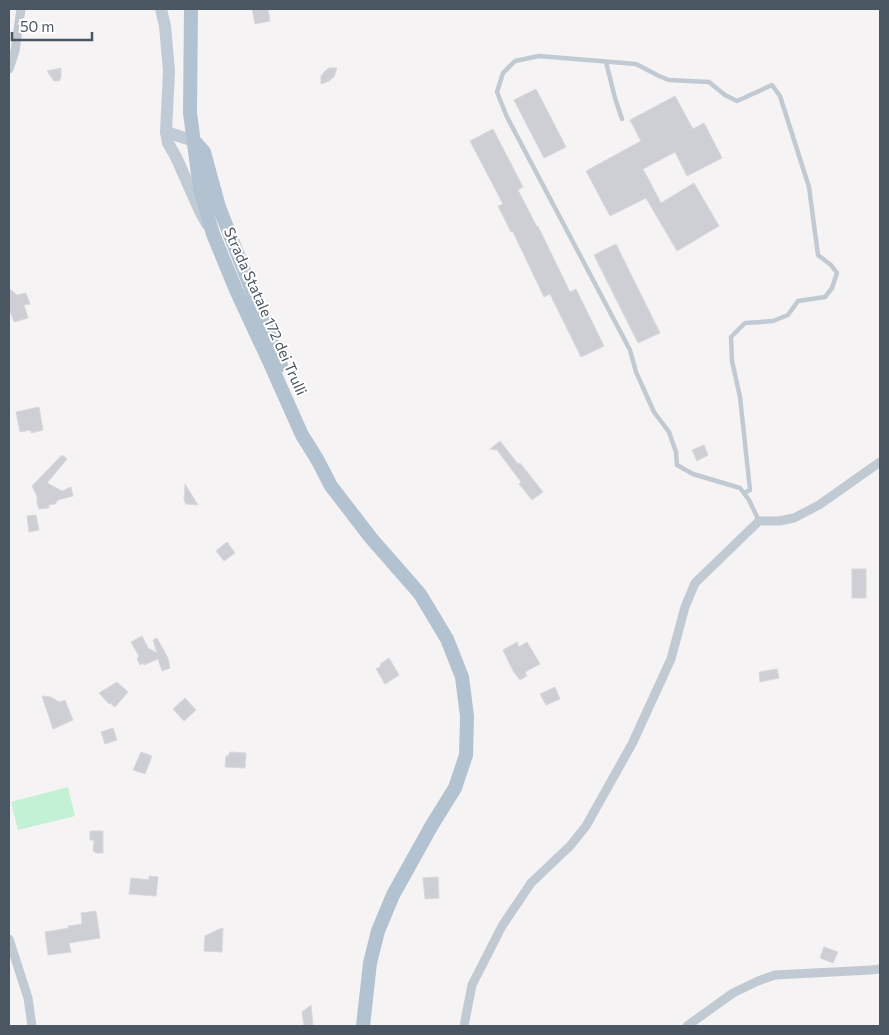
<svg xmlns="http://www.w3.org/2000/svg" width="889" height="1035" font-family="Commissioner,sans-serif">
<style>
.green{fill:#c3f1d5}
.building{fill:#cdcfd5;stroke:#d7d9de}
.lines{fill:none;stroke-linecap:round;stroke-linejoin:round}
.lane{stroke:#c1cad2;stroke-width:4.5}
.street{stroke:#c1cad2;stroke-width:9}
.secondary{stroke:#c1cbd6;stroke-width:12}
.primary{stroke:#b3c2d1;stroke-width:14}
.labels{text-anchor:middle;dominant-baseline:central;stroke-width:4;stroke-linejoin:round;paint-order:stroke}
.street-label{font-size:15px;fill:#4a5661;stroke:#fff}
</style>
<rect width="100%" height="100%" fill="#f5f3f3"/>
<polygon class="green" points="68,787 75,816 18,830 11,802"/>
<g class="building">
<polygon points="252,9 268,9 270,21 255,24"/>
<polygon points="61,68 61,78 59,81 54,81 47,71"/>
<polygon points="329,68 337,68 334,77 329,81 321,84 321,76 325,71"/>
<polygon points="536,89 566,147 544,158 514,100"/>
<polygon points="675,96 693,129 704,123 722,158 687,176 675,152 643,169 661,203 694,183 719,226 677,251 646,198 610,216 586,171 641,141 630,120"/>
<polygon points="493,129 523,187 518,190 537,227 538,226 570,292 576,289 604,346 581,357 550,294 544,297 513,232 511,232 498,206 503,204 470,141"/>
<polygon points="616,244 660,333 638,343 594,255"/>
<polygon points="9,288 17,295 26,293 30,304 24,305 28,318 14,322 9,309"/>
<polygon points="39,407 43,430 31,433 31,430 20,432 16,412"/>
<polygon points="500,441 518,464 520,463 543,492 532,500 519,484 521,482 497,450 490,449"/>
<polygon points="704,445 708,455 697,461 692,450"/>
<polygon points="62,455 67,459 47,483 62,491 71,487 73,496 58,500 55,504 49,505 49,508 39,509 37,502 37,496 32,486"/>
<polygon points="185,484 198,505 186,504 184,500"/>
<polygon points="36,515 39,530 29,532 27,516"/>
<polygon points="227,542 235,553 224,561 216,551"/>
<rect x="852" y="569" width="14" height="29"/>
<polygon points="142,636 148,648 157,653 153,640 157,638 168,658 170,668 162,671 158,659 144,665 143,663 140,665 137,659 139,656 131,642"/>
<polygon points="517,642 519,647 527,642 540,664 525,672 527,676 520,680 513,671 503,650"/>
<polygon points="389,658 399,675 385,684 376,669 381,666 380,664"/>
<polygon points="777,669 779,678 760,682 759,672"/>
<polygon points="117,682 128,692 115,707 110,703 109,704 99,693"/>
<polygon points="555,687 560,699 546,705 540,694"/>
<polygon points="42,696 51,697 59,702 65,700 73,720 53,729"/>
<polygon points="185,698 196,710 184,721 173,709"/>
<polygon points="113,728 117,740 105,744 101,732"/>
<polygon points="141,752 152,756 145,774 133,770"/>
<polygon points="230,752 246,753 245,768 225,767 226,756 228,756"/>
<polygon points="90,831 103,831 103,853 96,853 93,851 94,840 90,840"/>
<polygon points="149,876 158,877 156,896 129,894 131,878 149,880"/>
<polygon points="438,877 439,898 425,899 423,878"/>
<polygon points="96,911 100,938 69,943 71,952 48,955 45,932 69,928 68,926 82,924 81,913"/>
<polygon points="223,928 222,952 204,951 205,936 217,930"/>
<polygon points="824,947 838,952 833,963 820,958"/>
<polygon points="311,1005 313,1026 304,1026 302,1012"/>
</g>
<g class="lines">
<g class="lane">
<polyline points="606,62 615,98 622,119"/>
<polyline points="744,493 750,490 740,397 732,361 731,337 745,323 773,321 788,315 798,301 825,297 832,288 837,273 831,265 818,255 809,187 780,96 772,85 737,101 725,95 709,82 669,80 659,76 636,64 539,56 515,61 503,73 497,92 507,117 630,350 636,372 654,412 669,432 676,452 677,465 693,474 740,488 749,500 759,521"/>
</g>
<g class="street">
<polyline points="9,69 15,51 21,9"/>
<polyline points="9,939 28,998 32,1026"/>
<polyline points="464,1026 472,985 502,926 531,883 570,846 586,826 632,744 671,659 685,607 695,583 759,521 779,521 794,518 819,505 880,462"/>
<polyline points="687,1026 733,993 758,981 775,975 871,970 880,969"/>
</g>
<g class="secondary">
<polyline points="161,9 165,26 169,71 166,132 168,143 176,157 200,211 207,224"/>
<polyline points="166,132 194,141"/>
</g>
<g class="primary">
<polyline points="191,9 190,113 200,189 213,234 236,290 269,361 302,435 317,459 331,486 371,538 420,594 447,639 462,677 467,716 466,755 455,788 432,825 393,895 378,931 370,963 363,1026"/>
<polyline points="196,143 204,152 219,207 281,365"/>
</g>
</g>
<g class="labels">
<g class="street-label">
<text transform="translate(266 311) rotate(66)">Strada Statale 172 dei Trulli</text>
</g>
</g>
<rect width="889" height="1035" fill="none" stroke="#4a5661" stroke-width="20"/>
<path d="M12 32v8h80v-8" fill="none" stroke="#4a5661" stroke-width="2.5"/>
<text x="20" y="32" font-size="15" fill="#4a5661" stroke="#ffffff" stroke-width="4" paint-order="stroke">50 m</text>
</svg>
